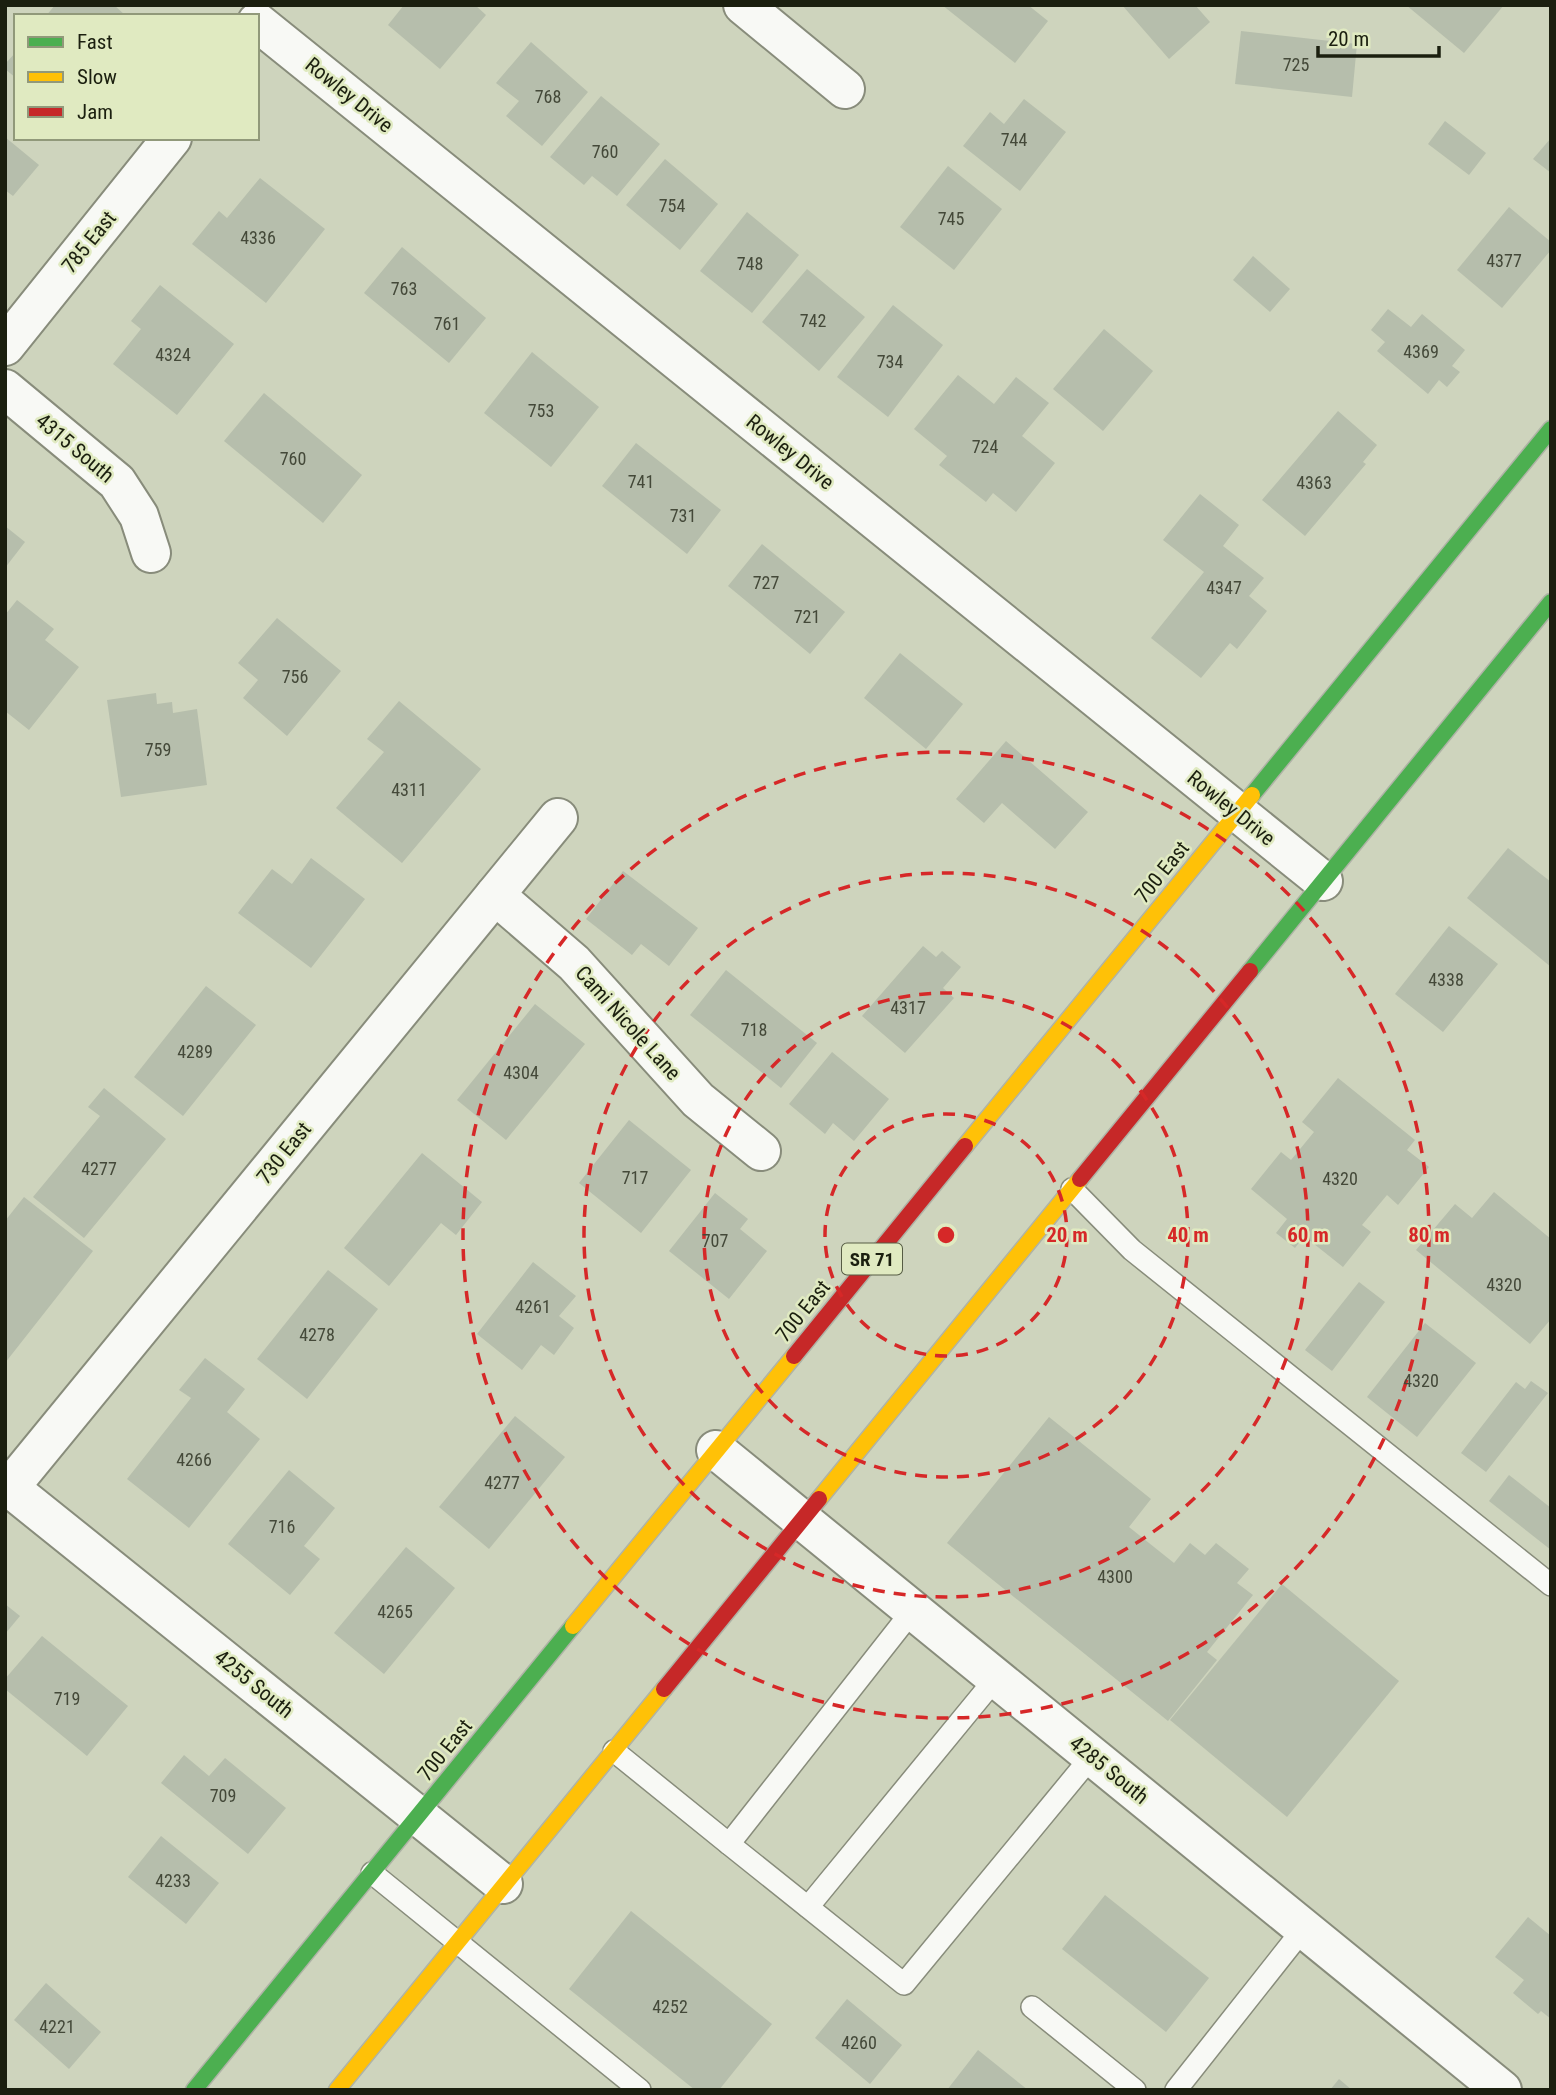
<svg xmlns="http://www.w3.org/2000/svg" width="1556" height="2095" font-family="'Roboto Condensed',sans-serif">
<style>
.building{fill:#b6beac}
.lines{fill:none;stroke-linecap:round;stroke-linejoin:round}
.lane-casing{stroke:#888c7b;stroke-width:24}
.street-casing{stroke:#888c7b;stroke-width:42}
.fast-casing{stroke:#afb3a6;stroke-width:19}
.slow-casing{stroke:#afb3a6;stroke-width:19}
.jam-casing{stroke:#afb3a6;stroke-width:19}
.lane{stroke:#f8f9f5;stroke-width:21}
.street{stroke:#f8f9f5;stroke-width:38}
.fast{stroke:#4caf50;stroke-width:16}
.slow{stroke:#ffc107;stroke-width:16}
.jam{stroke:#c62828;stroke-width:16}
.ring{fill:none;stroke:#d62828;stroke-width:3.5;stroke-dasharray:12 9}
.labels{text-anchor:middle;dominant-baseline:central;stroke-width:5;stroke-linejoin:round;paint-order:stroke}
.number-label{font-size:18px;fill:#444939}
.shield{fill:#e0eac1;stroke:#565c44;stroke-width:2}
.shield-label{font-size:19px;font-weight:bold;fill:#1b1f0f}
.street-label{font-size:21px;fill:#1b1f0f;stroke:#e0eac1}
.centre{fill:#d62828;stroke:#e0eac1;stroke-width:3.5}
.ring-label{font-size:21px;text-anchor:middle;font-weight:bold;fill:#d62828;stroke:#e0eac1;stroke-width:5;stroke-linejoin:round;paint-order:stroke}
</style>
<rect width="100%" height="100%" fill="#ced4bd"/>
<g class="building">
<polygon points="55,5 114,5 126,16 46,16"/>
<polygon points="404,5 475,5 486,15 440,69 388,25"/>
<polygon points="942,5 1028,5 1048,21 1015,63"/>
<polygon points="1122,5 1195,5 1210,22 1169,59"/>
<polygon points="1406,5 1504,5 1464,53"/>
<polygon points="1241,31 1357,44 1352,97 1235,84"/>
<polygon points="531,42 588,92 542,146 506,116 519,101 496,83"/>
<polygon points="16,52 16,78 5,69 5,64"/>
<polygon points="601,96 660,144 617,196 592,176 584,185 550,157"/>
<polygon points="1024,99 1066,132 1020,191 963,146 990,112 1004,124"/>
<polygon points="1445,121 1486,153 1469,175 1428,144"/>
<polygon points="5,137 39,165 13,196 5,190"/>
<polygon points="1551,138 1551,173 1533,159"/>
<polygon points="665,159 718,204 680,250 626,205"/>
<polygon points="948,166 1002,209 954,270 900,227"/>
<polygon points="260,178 325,229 266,303 192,244 219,211 227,218"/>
<polygon points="1509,207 1551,242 1551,250 1502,308 1457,270"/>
<polygon points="747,212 799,255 752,313 700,271"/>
<polygon points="402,247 486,318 449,363 364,293"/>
<polygon points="1253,256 1290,289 1270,312 1233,280"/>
<polygon points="807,269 865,317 819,371 762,322"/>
<polygon points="160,285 234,344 177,415 113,364 141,329 131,321"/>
<polygon points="893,305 943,345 888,417 837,377"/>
<polygon points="1388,309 1411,327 1422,314 1465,350 1452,366 1460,372 1447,387 1439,380 1428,394 1377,351 1385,342 1371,330"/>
<polygon points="1104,329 1153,371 1103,431 1053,389"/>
<polygon points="532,352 599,407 551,467 484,413"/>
<polygon points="958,375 994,404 1016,377 1049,403 1022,436 1055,463 1016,512 993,493 986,502 939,465 947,456 914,429"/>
<polygon points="264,393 362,475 323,523 224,441"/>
<polygon points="1338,411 1377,445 1363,462 1366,464 1305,536 1262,500"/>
<polygon points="636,443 721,510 687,554 602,486"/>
<polygon points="1200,494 1239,525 1223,546 1264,578 1249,596 1267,611 1237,649 1230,643 1201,678 1151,638 1204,572 1163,540"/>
<polygon points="5,526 25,542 5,568"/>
<polygon points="762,544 845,612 810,654 728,586"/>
<polygon points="17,600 54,629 45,640 79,667 29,730 5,711 5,615"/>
<polygon points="277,618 341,671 287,736 243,698 258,680 238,663"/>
<polygon points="900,653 963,704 926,749 864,698"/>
<polygon points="156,693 157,704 172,702 173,713 197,709 207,785 121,797 107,700"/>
<polygon points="399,701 481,769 402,863 336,808 384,752 367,739"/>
<polygon points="1006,741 1088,812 1055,849 1002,803 984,823 956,799"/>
<polygon points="1508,848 1551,882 1551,967 1467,898"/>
<polygon points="311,858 365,899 311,968 238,913 272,869 292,884"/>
<polygon points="623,871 698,928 669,966 641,944 632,955 586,919"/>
<polygon points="1449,926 1498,964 1443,1032 1395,994"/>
<polygon points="923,946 936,957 942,951 961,967 943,988 954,998 905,1053 862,1016"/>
<polygon points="726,970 817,1043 781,1088 690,1015"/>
<polygon points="206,986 256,1025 183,1116 134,1077"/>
<polygon points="535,1004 585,1044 506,1140 457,1100"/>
<polygon points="832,1052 889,1099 854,1141 833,1123 825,1134 789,1104"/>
<polygon points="1338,1078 1415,1140 1407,1150 1429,1167 1398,1205 1387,1195 1362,1225 1371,1232 1343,1267 1304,1236 1295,1248 1276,1233 1287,1219 1251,1189 1281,1152 1291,1160 1314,1132 1302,1122"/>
<polygon points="104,1088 166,1139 84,1238 33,1197 100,1116 88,1107"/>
<polygon points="629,1120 691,1170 641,1233 579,1183"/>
<polygon points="422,1153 482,1202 456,1235 441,1223 389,1286 344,1248"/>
<polygon points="1494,1192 1551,1239 1551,1319 1530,1344 1416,1250 1455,1204 1472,1218"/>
<polygon points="715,1193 748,1219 740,1229 767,1251 729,1299 669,1251"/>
<polygon points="24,1197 93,1251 5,1363 5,1221"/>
<polygon points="533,1262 576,1296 559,1316 574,1328 554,1355 541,1345 522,1370 477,1334"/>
<polygon points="328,1270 378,1309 307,1399 257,1359"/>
<polygon points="1359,1282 1385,1302 1332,1371 1305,1350"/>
<polygon points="1425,1323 1476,1363 1417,1437 1367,1397"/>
<polygon points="205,1358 245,1389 227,1412 260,1439 189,1528 127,1479 191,1398 179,1390"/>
<polygon points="1531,1381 1548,1393 1486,1472 1461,1453 1516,1382 1525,1389"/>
<polygon points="515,1416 565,1457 489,1549 439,1507"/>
<polygon points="1049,1417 1151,1499 1129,1527 1174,1563 1190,1543 1205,1555 1216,1543 1249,1569 1237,1583 1253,1595 1207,1652 1217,1660 1168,1721 947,1543"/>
<polygon points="289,1470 335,1508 304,1546 320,1559 290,1595 228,1544"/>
<polygon points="1509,1475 1551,1508 1551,1550 1489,1501"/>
<polygon points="406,1547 455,1588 384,1674 334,1633"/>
<polygon points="1282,1584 1399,1681 1287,1817 1170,1720"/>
<polygon points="5,1604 20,1616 5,1634"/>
<polygon points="42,1636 128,1706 87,1756 5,1689 5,1679"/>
<polygon points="184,1755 209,1776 225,1758 286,1808 248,1854 161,1783"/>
<polygon points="161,1836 219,1883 186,1924 128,1877"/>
<polygon points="1105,1895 1209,1978 1166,2032 1062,1949"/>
<polygon points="631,1911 772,2024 719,2090 695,2090 569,1989"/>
<polygon points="1528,1917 1551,1936 1551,2019 1541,2011 1538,2014 1513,1993 1524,1980 1495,1957"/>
<polygon points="46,1983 101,2032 69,2069 14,2020"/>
<polygon points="847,1999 902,2045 870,2084 815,2038"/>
<polygon points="978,2050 1028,2090 947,2090"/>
<polygon points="1339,2079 1352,2090 1330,2090"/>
</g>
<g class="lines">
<g class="lane-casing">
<g id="lane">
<polyline points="1072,1189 1132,1250 1551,1585"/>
<polyline points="614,1751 729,1844 913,1610"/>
<polyline points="729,1844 904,1984 1092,1756"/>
<polyline points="372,1873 640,2090"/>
<polyline points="808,1907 996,1678"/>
<polyline points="1032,2007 1135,2090"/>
<polyline points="1176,2090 1304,1928"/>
</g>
</g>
<g class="street-casing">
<g id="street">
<polyline points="743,5 845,89"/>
<polyline points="257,22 1323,881"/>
<polyline points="5,346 172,138"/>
<polyline points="5,389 117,482 139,516 151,553"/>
<polyline points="495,895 574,963 698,1100 761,1151"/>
<polyline points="716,1450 1502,2090"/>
<polyline points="5,1484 503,1884"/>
<polyline points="10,1487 558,818"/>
</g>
</g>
<g class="fast-casing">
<g id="fast">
<polyline points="1252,795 1551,429"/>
<polyline points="1250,971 1551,602"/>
<polyline points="194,2090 573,1626"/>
</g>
</g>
<g class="slow-casing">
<g id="slow">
<polyline points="965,1146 1252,795"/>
<polyline points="819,1499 1080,1179"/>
<polyline points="573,1626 794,1356"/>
<polyline points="337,2090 664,1689"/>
</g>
</g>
<g class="jam-casing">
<g id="jam">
<polyline points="1080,1179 1250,971"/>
<polyline points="794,1356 965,1146"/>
<polyline points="664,1689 819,1499"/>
</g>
</g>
<use href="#lane" class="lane"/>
<use href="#street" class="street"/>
<use href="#fast" class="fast"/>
<use href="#slow" class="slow"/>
<use href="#jam" class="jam"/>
</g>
<g class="ring">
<circle cx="946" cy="1235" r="121"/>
<circle cx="946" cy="1235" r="242"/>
<circle cx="946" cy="1235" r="362"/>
<circle cx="946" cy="1235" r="483"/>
</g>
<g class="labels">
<g class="number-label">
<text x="1296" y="64">725</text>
<text x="548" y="96">768</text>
<text x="1014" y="139">744</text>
<text x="605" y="151">760</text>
<text x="672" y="205">754</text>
<text x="951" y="218">745</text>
<text x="258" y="237">4336</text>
<text x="1504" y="260">4377</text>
<text x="750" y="263">748</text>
<text x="404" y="288">763</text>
<text x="813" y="320">742</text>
<text x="447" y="323">761</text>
<text x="1421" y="351">4369</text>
<text x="173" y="354">4324</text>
<text x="890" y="361">734</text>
<text x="541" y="410">753</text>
<text x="985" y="446">724</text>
<text x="293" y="458">760</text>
<text x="641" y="481">741</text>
<text x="1314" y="482">4363</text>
<text x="683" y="515">731</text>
<text x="766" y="582">727</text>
<text x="1224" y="587">4347</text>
<text x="807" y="616">721</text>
<text x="295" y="676">756</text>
<text x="158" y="749">759</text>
<text x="409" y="789">4311</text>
<text x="1446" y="979">4338</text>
<text x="908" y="1007">4317</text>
<text x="754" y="1029">718</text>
<text x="195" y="1051">4289</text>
<text x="521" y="1072">4304</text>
<text x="99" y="1168">4277</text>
<text x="635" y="1177">717</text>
<text x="1340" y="1178">4320</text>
<text x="715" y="1240">707</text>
<text x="1504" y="1284">4320</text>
<text x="533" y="1306">4261</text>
<text x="317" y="1334">4278</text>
<text x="1421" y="1380">4320</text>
<text x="194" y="1459">4266</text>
<text x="502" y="1482">4277</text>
<text x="282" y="1526">716</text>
<text x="1115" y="1576">4300</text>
<text x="395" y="1611">4265</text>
<text x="67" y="1698">719</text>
<text x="223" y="1795">709</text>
<text x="173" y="1880">4233</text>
<text x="670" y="2006">4252</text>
<text x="57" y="2026">4221</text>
<text x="859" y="2042">4260</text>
</g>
<rect class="shield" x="842" y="1243.5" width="60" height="31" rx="5"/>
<g class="shield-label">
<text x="872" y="1259">SR 71</text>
</g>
<g class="street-label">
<text transform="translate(349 95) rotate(39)">Rowley Drive</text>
<text transform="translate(89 242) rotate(-51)">785 East</text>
<text transform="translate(75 448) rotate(40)">4315 South</text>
<text transform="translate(790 452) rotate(39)">Rowley Drive</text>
<text transform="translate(1231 808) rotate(39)">Rowley Drive</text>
<text transform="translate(1162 872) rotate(-51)">700 East</text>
<text transform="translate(628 1023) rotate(48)">Cami Nicole Lane</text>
<text transform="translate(284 1153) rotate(-51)">730 East</text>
<text transform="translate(803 1311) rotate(-51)">700 East</text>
<text transform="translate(254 1684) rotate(39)">4255 South</text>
<text transform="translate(445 1750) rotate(-51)">700 East</text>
<text transform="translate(1109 1770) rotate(39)">4285 South</text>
</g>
</g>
<circle cx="946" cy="1235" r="10" class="centre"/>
<g class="ring-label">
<text x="1067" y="1242">20 m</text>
<text x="1188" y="1242">40 m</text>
<text x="1308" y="1242">60 m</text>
<text x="1429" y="1242">80 m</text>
</g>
<rect width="1556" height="2095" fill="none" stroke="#1b1f0f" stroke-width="14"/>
<rect x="14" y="14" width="245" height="126" fill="#e0eac1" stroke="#91997a" stroke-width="2"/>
<rect x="28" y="37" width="35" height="10" fill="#4caf50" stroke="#91997a" stroke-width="2"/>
<text x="77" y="49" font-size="21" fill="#1b1f0f">Fast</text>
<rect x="28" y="72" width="35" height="10" fill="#ffc107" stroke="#91997a" stroke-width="2"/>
<text x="77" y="84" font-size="21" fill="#1b1f0f">Slow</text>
<rect x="28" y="107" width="35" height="10" fill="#c62828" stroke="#91997a" stroke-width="2"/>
<text x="77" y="119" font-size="21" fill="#1b1f0f">Jam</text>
<path d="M1318 46v10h121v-10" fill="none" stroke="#1b1f0f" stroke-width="3.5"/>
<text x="1328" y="46" font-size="21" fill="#1b1f0f" stroke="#e0eac1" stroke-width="5" paint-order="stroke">20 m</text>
</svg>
